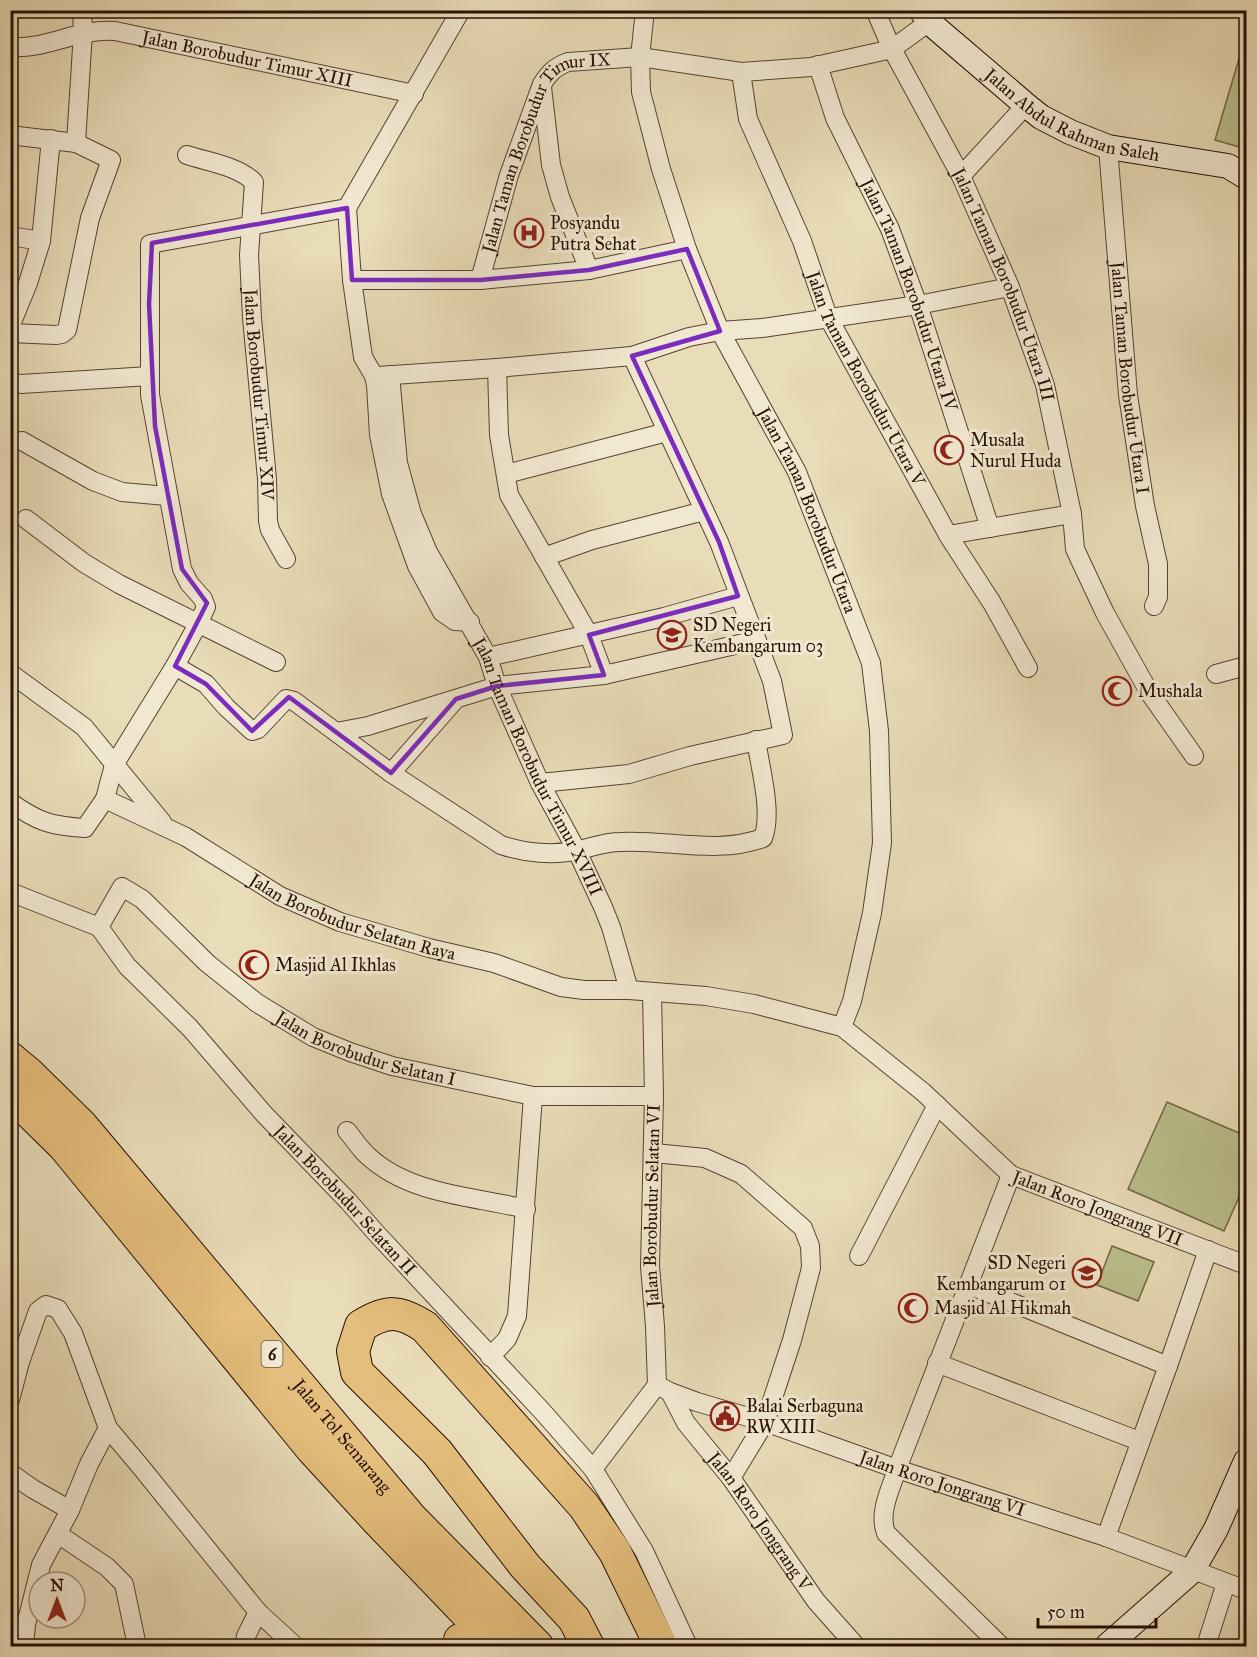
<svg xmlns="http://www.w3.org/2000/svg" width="1257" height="1657" font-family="'IM FELL Great Primer',serif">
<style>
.green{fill:#babf8c;stroke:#706748;stroke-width:1.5}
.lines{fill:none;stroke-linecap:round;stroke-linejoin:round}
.street-casing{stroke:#584230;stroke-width:20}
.secondary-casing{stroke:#270f03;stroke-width:26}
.highway-casing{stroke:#270f03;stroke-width:34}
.street{stroke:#f1e8d1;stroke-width:18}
.secondary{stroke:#f1e8d1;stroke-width:24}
.highway{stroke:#e4be7c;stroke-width:32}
.marked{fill:none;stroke:#7b2cbf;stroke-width:4.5;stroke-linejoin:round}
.labels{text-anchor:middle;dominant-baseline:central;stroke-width:6;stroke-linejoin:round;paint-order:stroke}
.shield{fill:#f1e8d1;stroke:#645041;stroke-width:1.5}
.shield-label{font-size:16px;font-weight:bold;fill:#270f03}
.street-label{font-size:18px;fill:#270f03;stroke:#f1e8d1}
.poi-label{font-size:18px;fill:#270f03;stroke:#f1e8d1;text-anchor:start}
</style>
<rect width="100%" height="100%" fill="#e9dcb8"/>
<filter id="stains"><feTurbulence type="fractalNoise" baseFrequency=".00333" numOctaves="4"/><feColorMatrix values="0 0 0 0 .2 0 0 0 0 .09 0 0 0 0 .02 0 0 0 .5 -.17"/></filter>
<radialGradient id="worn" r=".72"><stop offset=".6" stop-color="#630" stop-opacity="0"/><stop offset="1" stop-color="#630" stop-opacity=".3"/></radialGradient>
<g class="green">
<polygon points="1243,45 1246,46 1246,149 1215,140"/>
<polygon points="1167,1102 1246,1136 1246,1181 1224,1231 1128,1189"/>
<polygon points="1112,1246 1154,1262 1138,1301 1097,1285"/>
</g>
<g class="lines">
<g class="street-casing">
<g id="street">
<polyline points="461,10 347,208 352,280 363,357 374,376 376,385 379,435 391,494 417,566 442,612 455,621 470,622"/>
<path id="s1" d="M645,10L640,57L641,92L661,169L687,249L720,331L797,472L871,663L879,731L882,843L872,913L852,1001L842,1027"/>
<path id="s2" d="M875,10L892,49L961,176L1010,287L1045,385L1072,514L1075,549L1081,562L1105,613L1149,692L1194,756"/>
<path id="s3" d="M10,47C46,50 78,28 115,31L414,94"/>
<path id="s4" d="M818,65L835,118L890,229L918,305L990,528"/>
<path id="s5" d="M741,72L748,119L802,241L828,317L948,535L992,603L1028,668"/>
<polyline points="542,87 551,165 560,197 589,270"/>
<polyline points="10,135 76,143 111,160 90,218 67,330 62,334 56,335 10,333"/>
<polyline points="76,143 83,32 82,10"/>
<path id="s6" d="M1108,147L1128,395L1145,506L1158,564V597L1154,606"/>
<path id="s7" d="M187,155C208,162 238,166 254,182L249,255L252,318L267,479L268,521L270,530L286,559"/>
<polyline points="961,176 1026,105"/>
<polyline points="10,236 41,241"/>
<polyline points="352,280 480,280 589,270 687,249"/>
<path id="s8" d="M480,280L509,175L542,84C550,72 555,67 568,62L640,57L741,72L811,67L892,49L929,22"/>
<polyline points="10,327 28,283 41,241 51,139"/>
<polyline points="497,368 499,435 509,495 589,635 604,675"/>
<path id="s9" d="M390,375L398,463L412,514L428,552L488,657L497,686L540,783L577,851L603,907L611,927L629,990"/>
<polyline points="378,376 497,368 632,356 689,337 720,331 762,328 918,305 1010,287"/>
<polyline points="10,382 21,384 150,376"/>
<polyline points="22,441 93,481 122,492 167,496"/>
<polyline points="506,474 667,432"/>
<polyline points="26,519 84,563 119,584 276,662"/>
<polyline points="948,535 1072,514"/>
<polyline points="544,557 592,540 704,511"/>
<polyline points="488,657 664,617 738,596"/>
<path d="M175,666L206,684L226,707L252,731L258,729L286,699L294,701L391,773L501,845C525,853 554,856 579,850C593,847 605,842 620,842C667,839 717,855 763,838C773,813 760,767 756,740"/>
<polyline points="10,673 84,727 162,822"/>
<polyline points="1216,674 1246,666"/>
<polyline points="336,732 368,726 497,686 604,675 757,640"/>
<polyline points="391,773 455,700"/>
<polyline points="540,783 629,774 690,756 783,735 772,681 719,542 632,356"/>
<polyline points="105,799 114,765 175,666 198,624 206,607 203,599 189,583 182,569 150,395 150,244 347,208"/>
<path id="s10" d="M10,802C38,822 51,826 85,828L105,799L186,837L280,896L340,922L429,948L494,963L561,987L584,990H629L706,996L754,1004L842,1027L923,1092L1011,1175L1246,1265"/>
<polyline points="10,892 99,927"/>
<path id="s11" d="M99,927L127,966L190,1028L264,1114L348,1201L377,1234L542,1411L593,1469L644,1551L688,1646"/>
<path id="s12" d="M99,927L122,887L142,899L207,963L257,1003L313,1037L350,1052L392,1066L533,1096H654"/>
<path d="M347,1131C354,1139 360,1149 368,1156C410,1195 473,1196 526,1209"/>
<polyline points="654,1153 705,1158 741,1174 803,1228 810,1246 811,1268 792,1340 765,1422 731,1478"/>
<polyline points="859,1256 937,1105"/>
<polyline points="969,1285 1168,1366"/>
<polyline points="490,1357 507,1339 517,1316 533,1096"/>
<polyline points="937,1363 1139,1441"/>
<path id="s13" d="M657,1385L670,1392L697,1402L765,1422L897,1469L1106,1537L1246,1590"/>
<path id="s14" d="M670,1392L686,1423L731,1478L816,1601L856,1646"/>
<polyline points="10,1400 20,1362 38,1311 46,1305 58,1309 73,1333 108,1428"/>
<path id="s15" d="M593,1469L657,1385L655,1326L650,1266L654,1096L652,992"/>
<polyline points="10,1473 33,1489 70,1510"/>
<polyline points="58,1534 107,1567 124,1584 137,1646"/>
<polyline points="1106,1537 1168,1366 1208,1250"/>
<polyline points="24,1646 26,1625 41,1565 70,1510 89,1464 108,1428 140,1466 258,1612 295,1646"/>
<polyline points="244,1646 246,1636 258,1612"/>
<path d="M1001,1646L886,1533C878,1512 891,1489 897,1469L1011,1175"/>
<polyline points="1206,1646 1226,1583"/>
</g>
</g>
<g class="secondary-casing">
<g id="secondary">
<path id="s16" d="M921,10L929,22L1026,105L1041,117L1070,132L1108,147L1228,166L1246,177"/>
<polyline points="1107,1646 1192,1571 1216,1529 1246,1461"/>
</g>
</g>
<g class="highway-casing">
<g id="highway">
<path id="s17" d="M10,1058L28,1073L82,1126L411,1518L537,1646"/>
<polyline points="10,1093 64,1146 312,1449 378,1521 498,1646"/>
<polyline points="460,1640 467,1646"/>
<path d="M588,1646L574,1619L525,1566L437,1452L357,1372L353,1351L361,1326C387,1310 399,1310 425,1327L584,1506L615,1552L661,1646"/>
</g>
</g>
<use href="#street" class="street"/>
<use href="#secondary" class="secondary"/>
<use href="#highway" class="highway"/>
</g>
<path class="marked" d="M347,208L352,280H480L589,270L687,249L720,331L632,356L719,542L738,596L589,635L604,675L497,686L456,699L391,773L289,697L252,731L206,684L175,666L207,603L182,569L155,426L149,304L152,243Z"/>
<defs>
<g id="hospital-ring" transform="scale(1.5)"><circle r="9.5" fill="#f1e8d1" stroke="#8f2418" stroke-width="1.5"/><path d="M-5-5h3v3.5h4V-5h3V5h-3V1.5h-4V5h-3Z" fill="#8f2418"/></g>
<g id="mosque-ring" transform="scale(1.5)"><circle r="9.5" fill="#f1e8d1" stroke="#8f2418" stroke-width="1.5"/><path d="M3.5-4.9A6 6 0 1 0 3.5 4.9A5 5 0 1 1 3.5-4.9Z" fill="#8f2418"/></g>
<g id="school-ring" transform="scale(1.5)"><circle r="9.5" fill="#f1e8d1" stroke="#8f2418" stroke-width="1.5"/><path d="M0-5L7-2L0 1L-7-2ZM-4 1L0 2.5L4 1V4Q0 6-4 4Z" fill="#8f2418"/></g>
<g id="civic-ring" transform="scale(1.5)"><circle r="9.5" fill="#f1e8d1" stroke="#8f2418" stroke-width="1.5"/><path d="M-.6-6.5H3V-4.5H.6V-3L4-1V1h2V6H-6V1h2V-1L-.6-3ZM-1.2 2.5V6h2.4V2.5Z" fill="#8f2418"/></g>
</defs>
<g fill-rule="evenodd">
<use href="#hospital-ring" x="529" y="233"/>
<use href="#mosque-ring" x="949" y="450"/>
<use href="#school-ring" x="672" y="635"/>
<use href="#mosque-ring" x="1117" y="691"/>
<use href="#mosque-ring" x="254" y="965"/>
<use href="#school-ring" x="1087" y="1273"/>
<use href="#mosque-ring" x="913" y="1308"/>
<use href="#civic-ring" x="725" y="1416"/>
</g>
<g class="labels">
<rect class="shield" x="261.5" y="1341" width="21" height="26" rx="4.5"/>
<g class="shield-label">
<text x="272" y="1354">6</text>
</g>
<g class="street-label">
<text stroke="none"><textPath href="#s3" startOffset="242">Jalan Borobudur Timur XIII</textPath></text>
<text stroke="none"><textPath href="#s16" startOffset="189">Jalan Abdul Rahman Saleh</textPath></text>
<text stroke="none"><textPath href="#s8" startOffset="156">Jalan Taman Borobudur Timur IX</textPath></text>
<text stroke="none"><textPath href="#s2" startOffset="304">Jalan Taman Borobudur Utara III</textPath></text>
<text stroke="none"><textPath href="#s4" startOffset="248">Jalan Taman Borobudur Utara IV</textPath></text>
<text stroke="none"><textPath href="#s5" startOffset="333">Jalan Taman Borobudur Utara V</textPath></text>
<text stroke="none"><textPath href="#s6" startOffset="232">Jalan Taman Borobudur Utara I</textPath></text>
<text stroke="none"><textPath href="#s7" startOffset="286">Jalan Borobudur Timur XIV</textPath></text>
<text stroke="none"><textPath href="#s1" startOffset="534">Jalan Taman Borobudur Utara</textPath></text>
<text stroke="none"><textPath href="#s9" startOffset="424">Jalan Taman Borobudur Timur XVIII</textPath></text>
<text stroke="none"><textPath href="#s10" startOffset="392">Jalan Borobudur Selatan Raya</textPath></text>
<text stroke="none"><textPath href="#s12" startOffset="344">Jalan Borobudur Selatan I</textPath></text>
<text stroke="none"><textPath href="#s11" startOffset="368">Jalan Borobudur Selatan II</textPath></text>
<text stroke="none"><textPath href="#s15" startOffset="285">Jalan Borobudur Selatan VI</textPath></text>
<text stroke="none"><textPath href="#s10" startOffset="1215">Jalan Roro Jongrang VII</textPath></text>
<text stroke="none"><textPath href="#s17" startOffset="504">Jalan Tol Semarang</textPath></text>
<text stroke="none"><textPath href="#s13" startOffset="302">Jalan Roro Jongrang VI</textPath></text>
<text stroke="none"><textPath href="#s14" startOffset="158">Jalan Roro Jongrang V</textPath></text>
</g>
<g class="poi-label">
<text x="550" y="223">Posyandu<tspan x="550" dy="21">Putra Sehat</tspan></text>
<text x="970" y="440">Musala<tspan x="970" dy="21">Nurul Huda</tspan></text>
<text x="693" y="625">SD Negeri<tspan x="693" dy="21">Kembangarum 03</tspan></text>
<text x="1138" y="691">Mushala</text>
<text x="275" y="965">Masjid Al Ikhlas</text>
<text x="1066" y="1263" text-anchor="end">SD Negeri<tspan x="1066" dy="21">Kembangarum 01</tspan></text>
<text x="934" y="1308">Masjid Al Hikmah</text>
<text x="746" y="1406">Balai Serbaguna<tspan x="746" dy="21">RW XIII</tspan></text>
</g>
</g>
<rect width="1257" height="1657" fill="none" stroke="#e9dcb8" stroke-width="36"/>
<rect x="12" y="12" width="1233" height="1633" fill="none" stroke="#270f03" stroke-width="3"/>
<rect x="18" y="18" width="1221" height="1621" fill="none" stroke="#270f03" stroke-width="1.5"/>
<g transform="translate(57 1600)"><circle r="28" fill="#f1e8d1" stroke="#a0917f" stroke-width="1.5"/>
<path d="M0-4.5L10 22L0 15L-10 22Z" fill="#8f2418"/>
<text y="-9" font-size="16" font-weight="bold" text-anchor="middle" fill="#270f03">N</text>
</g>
<path d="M1038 1618v9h118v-9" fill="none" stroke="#270f03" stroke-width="3"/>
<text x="1047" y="1618" font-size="18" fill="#270f03" stroke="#f1e8d1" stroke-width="4.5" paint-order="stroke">50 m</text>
<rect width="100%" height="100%" filter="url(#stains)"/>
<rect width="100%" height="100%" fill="url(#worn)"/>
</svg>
